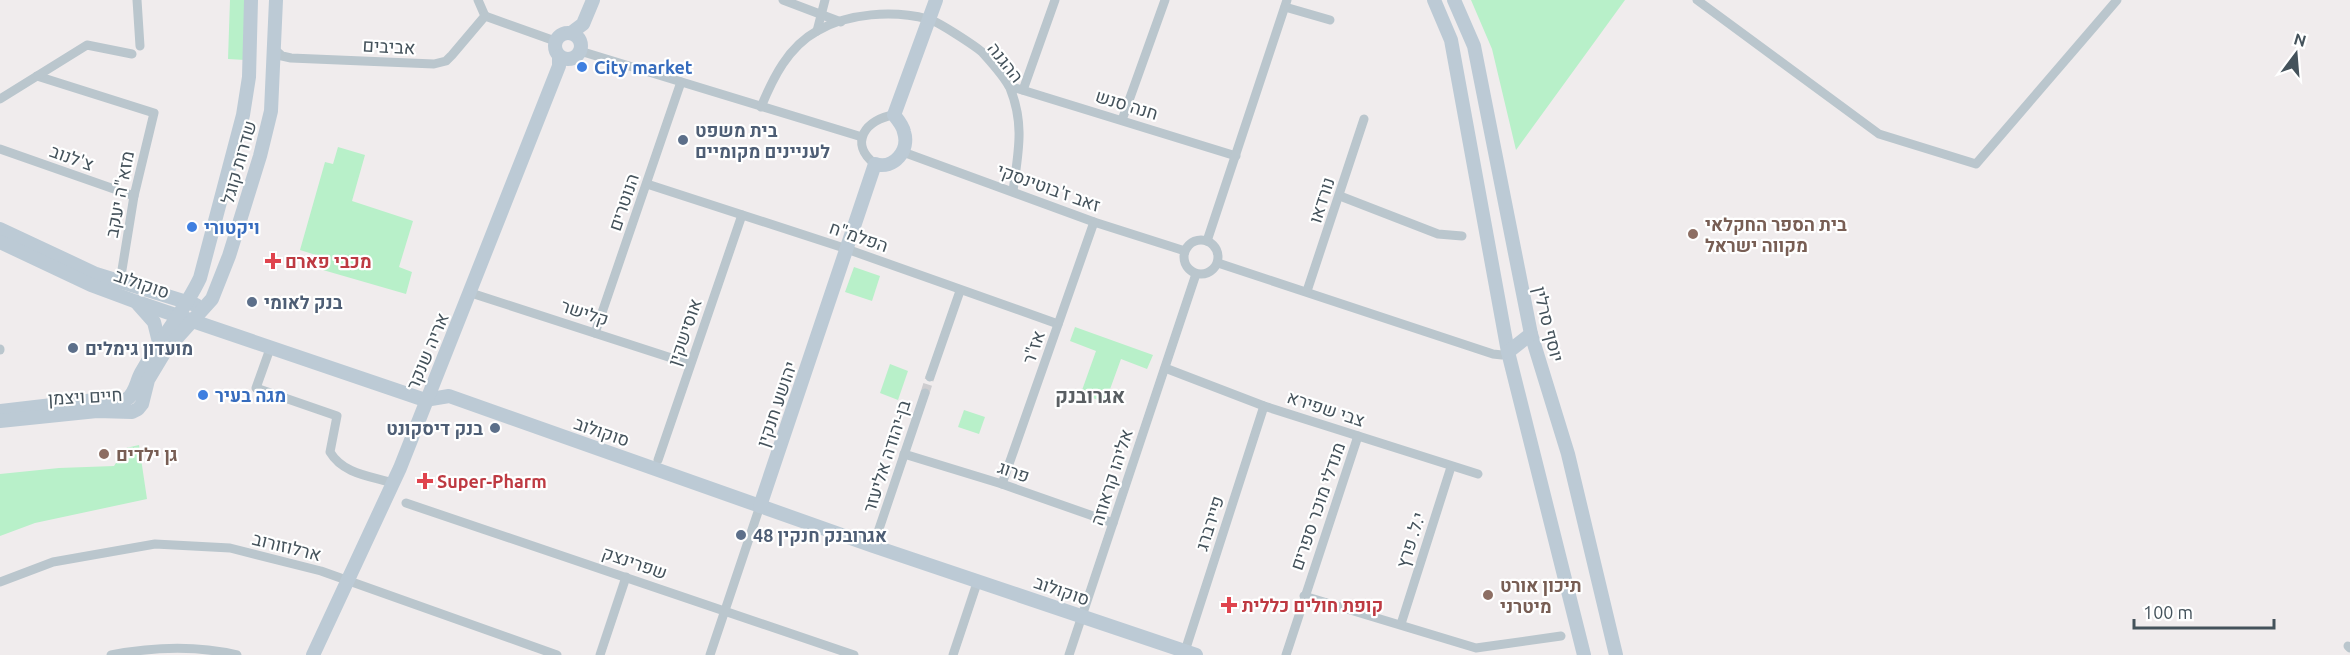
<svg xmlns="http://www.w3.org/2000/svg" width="2350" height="655" font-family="Ubuntu,Heebo,sans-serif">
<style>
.green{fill:#b8f0c9}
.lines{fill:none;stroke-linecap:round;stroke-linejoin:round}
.street-tunnel{stroke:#cecdd0;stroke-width:9;stroke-dasharray:9 4.5;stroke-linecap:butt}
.street{stroke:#bac6cd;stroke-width:9}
.secondary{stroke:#bccad5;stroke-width:14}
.shop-dot{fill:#3f7fe0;stroke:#fff;stroke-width:2}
.service-dot{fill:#5c6f8a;stroke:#fff;stroke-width:2}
.education-dot{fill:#8d6e63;stroke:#fff;stroke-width:2}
.health-dot{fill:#e0444e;stroke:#fff;stroke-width:2}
.labels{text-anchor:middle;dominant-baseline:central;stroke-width:4.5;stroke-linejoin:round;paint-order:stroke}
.street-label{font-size:18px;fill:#44525b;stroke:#fff}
.shop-label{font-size:18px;font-weight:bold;fill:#366cbe;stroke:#fff;text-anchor:start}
.service-label{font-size:18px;font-weight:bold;fill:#4e5e75;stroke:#fff;text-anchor:start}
.education-label{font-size:18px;font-weight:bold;fill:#785e54;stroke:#fff;text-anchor:start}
.health-label{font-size:18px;font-weight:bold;fill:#be3a42;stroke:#fff;text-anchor:start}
.neighbourhood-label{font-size:20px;font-weight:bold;fill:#595e62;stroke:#fff}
</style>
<rect width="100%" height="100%" fill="#f0eced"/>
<g class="green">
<polygon points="230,0 247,0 245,60 228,59"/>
<polygon points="1471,0 1625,0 1516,150 1492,49"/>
<polygon points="338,147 365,155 352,201 413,221 399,267 412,272 406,294 316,268 319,256 300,250 325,162 333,164"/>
<polygon points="854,267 880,276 872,301 845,292"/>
<polygon points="1075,327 1153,355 1147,369 1121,359 1105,403 1081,393 1096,351 1070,341"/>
<polygon points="890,364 908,371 898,400 880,393"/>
<polygon points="964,410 985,417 979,434 958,427"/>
<polygon points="139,445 147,499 35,523 0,536 0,474 59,468 114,466 126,448"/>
</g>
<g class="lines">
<polyline class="street-tunnel" points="925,393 930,377"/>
<g class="street">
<polyline points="137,0 140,46"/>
<polyline points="478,0 485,16"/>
<polyline points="783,0 841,22"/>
<polyline points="1697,0 1879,134 1976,164 2117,0"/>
<polyline points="1285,7 1330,20"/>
<polyline points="485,16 555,41"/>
<polyline points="817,31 825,0"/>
<polyline points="274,49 282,56 291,58 434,64 446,61 452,55 485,16"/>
<polyline points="580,51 862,137"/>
<polyline points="37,76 154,113 134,196 120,282"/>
<polyline points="1009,86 1236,156"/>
<polyline points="1023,90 1055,0"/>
<polyline points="0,99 87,45 132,54"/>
<path d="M761,107C773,78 788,47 817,31C848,13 893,10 928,19C936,20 975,46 982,52C991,62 1004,76 1010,88C1025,125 1018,153 1013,191"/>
<polyline points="1122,120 1165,0"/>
<polyline points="0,149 134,196"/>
<polyline points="903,152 1094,222 1185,251"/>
<path d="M875,164C848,143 866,119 894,115"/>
<polyline points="647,184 841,247 1058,324"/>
<polyline points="1340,196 1438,234 1462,236"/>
<circle cx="1201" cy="257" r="17"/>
<polyline points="1207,241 1287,0"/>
<polyline points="1218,263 1493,354 1502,355 1508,352"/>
<polyline points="1307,291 1364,119"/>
<polyline points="471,293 690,364"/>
<polyline points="595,333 681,82"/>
<path d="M271,346L256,388L337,416L330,452C343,474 370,476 393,483"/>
<polyline points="0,349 0,350"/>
<polyline points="1165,368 1264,406 1478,474"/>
<polyline points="930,377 960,291"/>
<polyline points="904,454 1002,484 1113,523"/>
<polyline points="658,460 742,215"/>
<polyline points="1002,484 1094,222"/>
<polyline points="406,503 854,655"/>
<polyline points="879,529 925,393"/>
<polyline points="0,582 53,562 155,544 230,548 321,571 557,655"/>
<polyline points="1304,596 1476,648 1561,636"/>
<polyline points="1401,624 1451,467"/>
<polyline points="2348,646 2350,648"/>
<polyline points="1185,651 1264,406"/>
<path d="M111,655C153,647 195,645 237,655"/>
<polyline points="600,655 626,577"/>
<polyline points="710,655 760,506"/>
<polyline points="953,655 978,580"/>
<polyline points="1069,655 1196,274"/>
<polyline points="1286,655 1358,436"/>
</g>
<g class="secondary">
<polyline points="1434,0 1451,40 1508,352 1584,655"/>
<polyline points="1454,0 1474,46 1531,334 1568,454 1616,655"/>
<circle cx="568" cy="46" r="13"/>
<polyline points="571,33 583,24 593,0"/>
<polyline points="0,229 96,274 196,305"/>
<polyline points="0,242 91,285 134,301 425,400 449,396 873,546 1196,655"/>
<polyline points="138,304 154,322 159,342"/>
<polyline points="1508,352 1531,334"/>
<path d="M0,411L95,400H125C135,396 136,382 141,373C159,340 184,312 200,278L243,115L249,77L251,0"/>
<polyline points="0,421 97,411 132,412 138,409 142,404 148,380 166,350 212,299 229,256 260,156 271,111 276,0"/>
<path d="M760,506L875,164C894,170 910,150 904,132C903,126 898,120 894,115L936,0"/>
<polyline points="313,655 400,468 559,66 559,56"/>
</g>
</g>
<g class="shop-dot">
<circle cx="582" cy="67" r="6"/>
<circle cx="192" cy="227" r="6"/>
<circle cx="203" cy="395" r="6"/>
</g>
<g class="service-dot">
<circle cx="683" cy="140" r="6"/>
<circle cx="252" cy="302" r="6"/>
<circle cx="73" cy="348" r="6"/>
<circle cx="495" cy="428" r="6"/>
<circle cx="741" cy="535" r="6"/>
</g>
<g class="education-dot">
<circle cx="1693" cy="234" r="6"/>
<circle cx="104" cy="454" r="6"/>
<circle cx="1488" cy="595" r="6"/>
</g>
<g class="health-dot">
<path d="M270 252h6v6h6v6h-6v6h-6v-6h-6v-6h6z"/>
<path d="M422 472h6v6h6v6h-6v6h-6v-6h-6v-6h6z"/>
<path d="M1226 596h6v6h6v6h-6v6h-6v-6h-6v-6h6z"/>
</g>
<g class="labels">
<g class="street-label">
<text transform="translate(389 46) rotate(3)">אביבים</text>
<text transform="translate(1006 62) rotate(52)">ההגנה</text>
<text transform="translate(1127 104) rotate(17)">חנה סנש</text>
<text transform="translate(72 157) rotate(20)">צ'לנוב</text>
<text transform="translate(238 162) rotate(-74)">שדרות קוגל</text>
<text transform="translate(1049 187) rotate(20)">זאב ז'בוטינסקי</text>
<text transform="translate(119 194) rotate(-79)">מזא"ה יעקב</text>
<text transform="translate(1321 200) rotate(-72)">נורדאו</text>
<text transform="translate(623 202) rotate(-71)">הנוטרים</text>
<text transform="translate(859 236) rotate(19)">הפלמ"ח</text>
<text transform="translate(142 283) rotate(19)">סוקולוב</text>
<text transform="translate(585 312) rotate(18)">קלישר</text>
<text transform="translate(1549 324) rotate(76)">יוסף סרלין</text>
<text transform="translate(684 332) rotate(-71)">אוסישקין</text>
<text transform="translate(1033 347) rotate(-71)">אז"ר</text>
<text transform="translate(427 351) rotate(-67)">אריה שנקר</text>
<text transform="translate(85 396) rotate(-3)">חיים ויצמן</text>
<text transform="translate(776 404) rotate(-71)">יהושע חנקין</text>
<text transform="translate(1326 408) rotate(18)">צבי שפירא</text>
<text transform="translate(602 431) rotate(19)">סוקולוב</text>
<text transform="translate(886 456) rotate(-72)">בן-יהודה אליעזר</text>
<text transform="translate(1014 471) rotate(19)">פרוג</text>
<text transform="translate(1111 477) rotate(-72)">אליהו קראוזה</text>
<text transform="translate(1317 506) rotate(-71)">מנדלי מוכר ספרים</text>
<text transform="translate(1209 523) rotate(-72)">פיירברג</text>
<text transform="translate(1410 540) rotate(-72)">י.ל. פרץ</text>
<text transform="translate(287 546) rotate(14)">ארלוזורוב</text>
<text transform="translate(635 562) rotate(19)">שפרינצק</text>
<text transform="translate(1062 590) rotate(19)">סוקולוב</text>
</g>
<g class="shop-label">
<text x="594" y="67">City market</text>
<text x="204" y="227">ויקטורי</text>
<text x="215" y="395">מגה בעיר</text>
</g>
<g class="service-label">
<text x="695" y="130">בית משפט<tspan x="695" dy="21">לעניינים מקומיים</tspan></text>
<text x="264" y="302">בנק לאומי</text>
<text x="85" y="348">מועדון גימלים</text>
<text x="483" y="428" text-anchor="end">בנק דיסקונט</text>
<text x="753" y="535">אגרובנק חנקין 48</text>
</g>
<g class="education-label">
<text x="1705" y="224">בית הספר החקלאי<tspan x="1705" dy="21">מקווה ישראל</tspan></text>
<text x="116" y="454">גן ילדים</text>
<text x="1500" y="585">תיכון אורט<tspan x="1500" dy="21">מיטרני</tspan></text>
</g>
<g class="health-label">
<text x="285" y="261">מכבי פארם</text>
<text x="437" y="481">Super-Pharm</text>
<text x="1242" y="605">קופת חולים כללית</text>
</g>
<g class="neighbourhood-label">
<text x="1090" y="395">אגרובנק</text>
</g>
</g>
<g transform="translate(2296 54) rotate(16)" stroke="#ffffff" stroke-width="4.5" paint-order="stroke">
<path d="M0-4.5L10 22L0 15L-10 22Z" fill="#44525b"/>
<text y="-9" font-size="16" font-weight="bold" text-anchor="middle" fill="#44525b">N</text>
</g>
<path d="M2134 619v9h140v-9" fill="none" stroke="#44525b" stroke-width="3"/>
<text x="2143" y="619" font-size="18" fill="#44525b" stroke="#ffffff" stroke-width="4.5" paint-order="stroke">100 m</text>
</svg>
